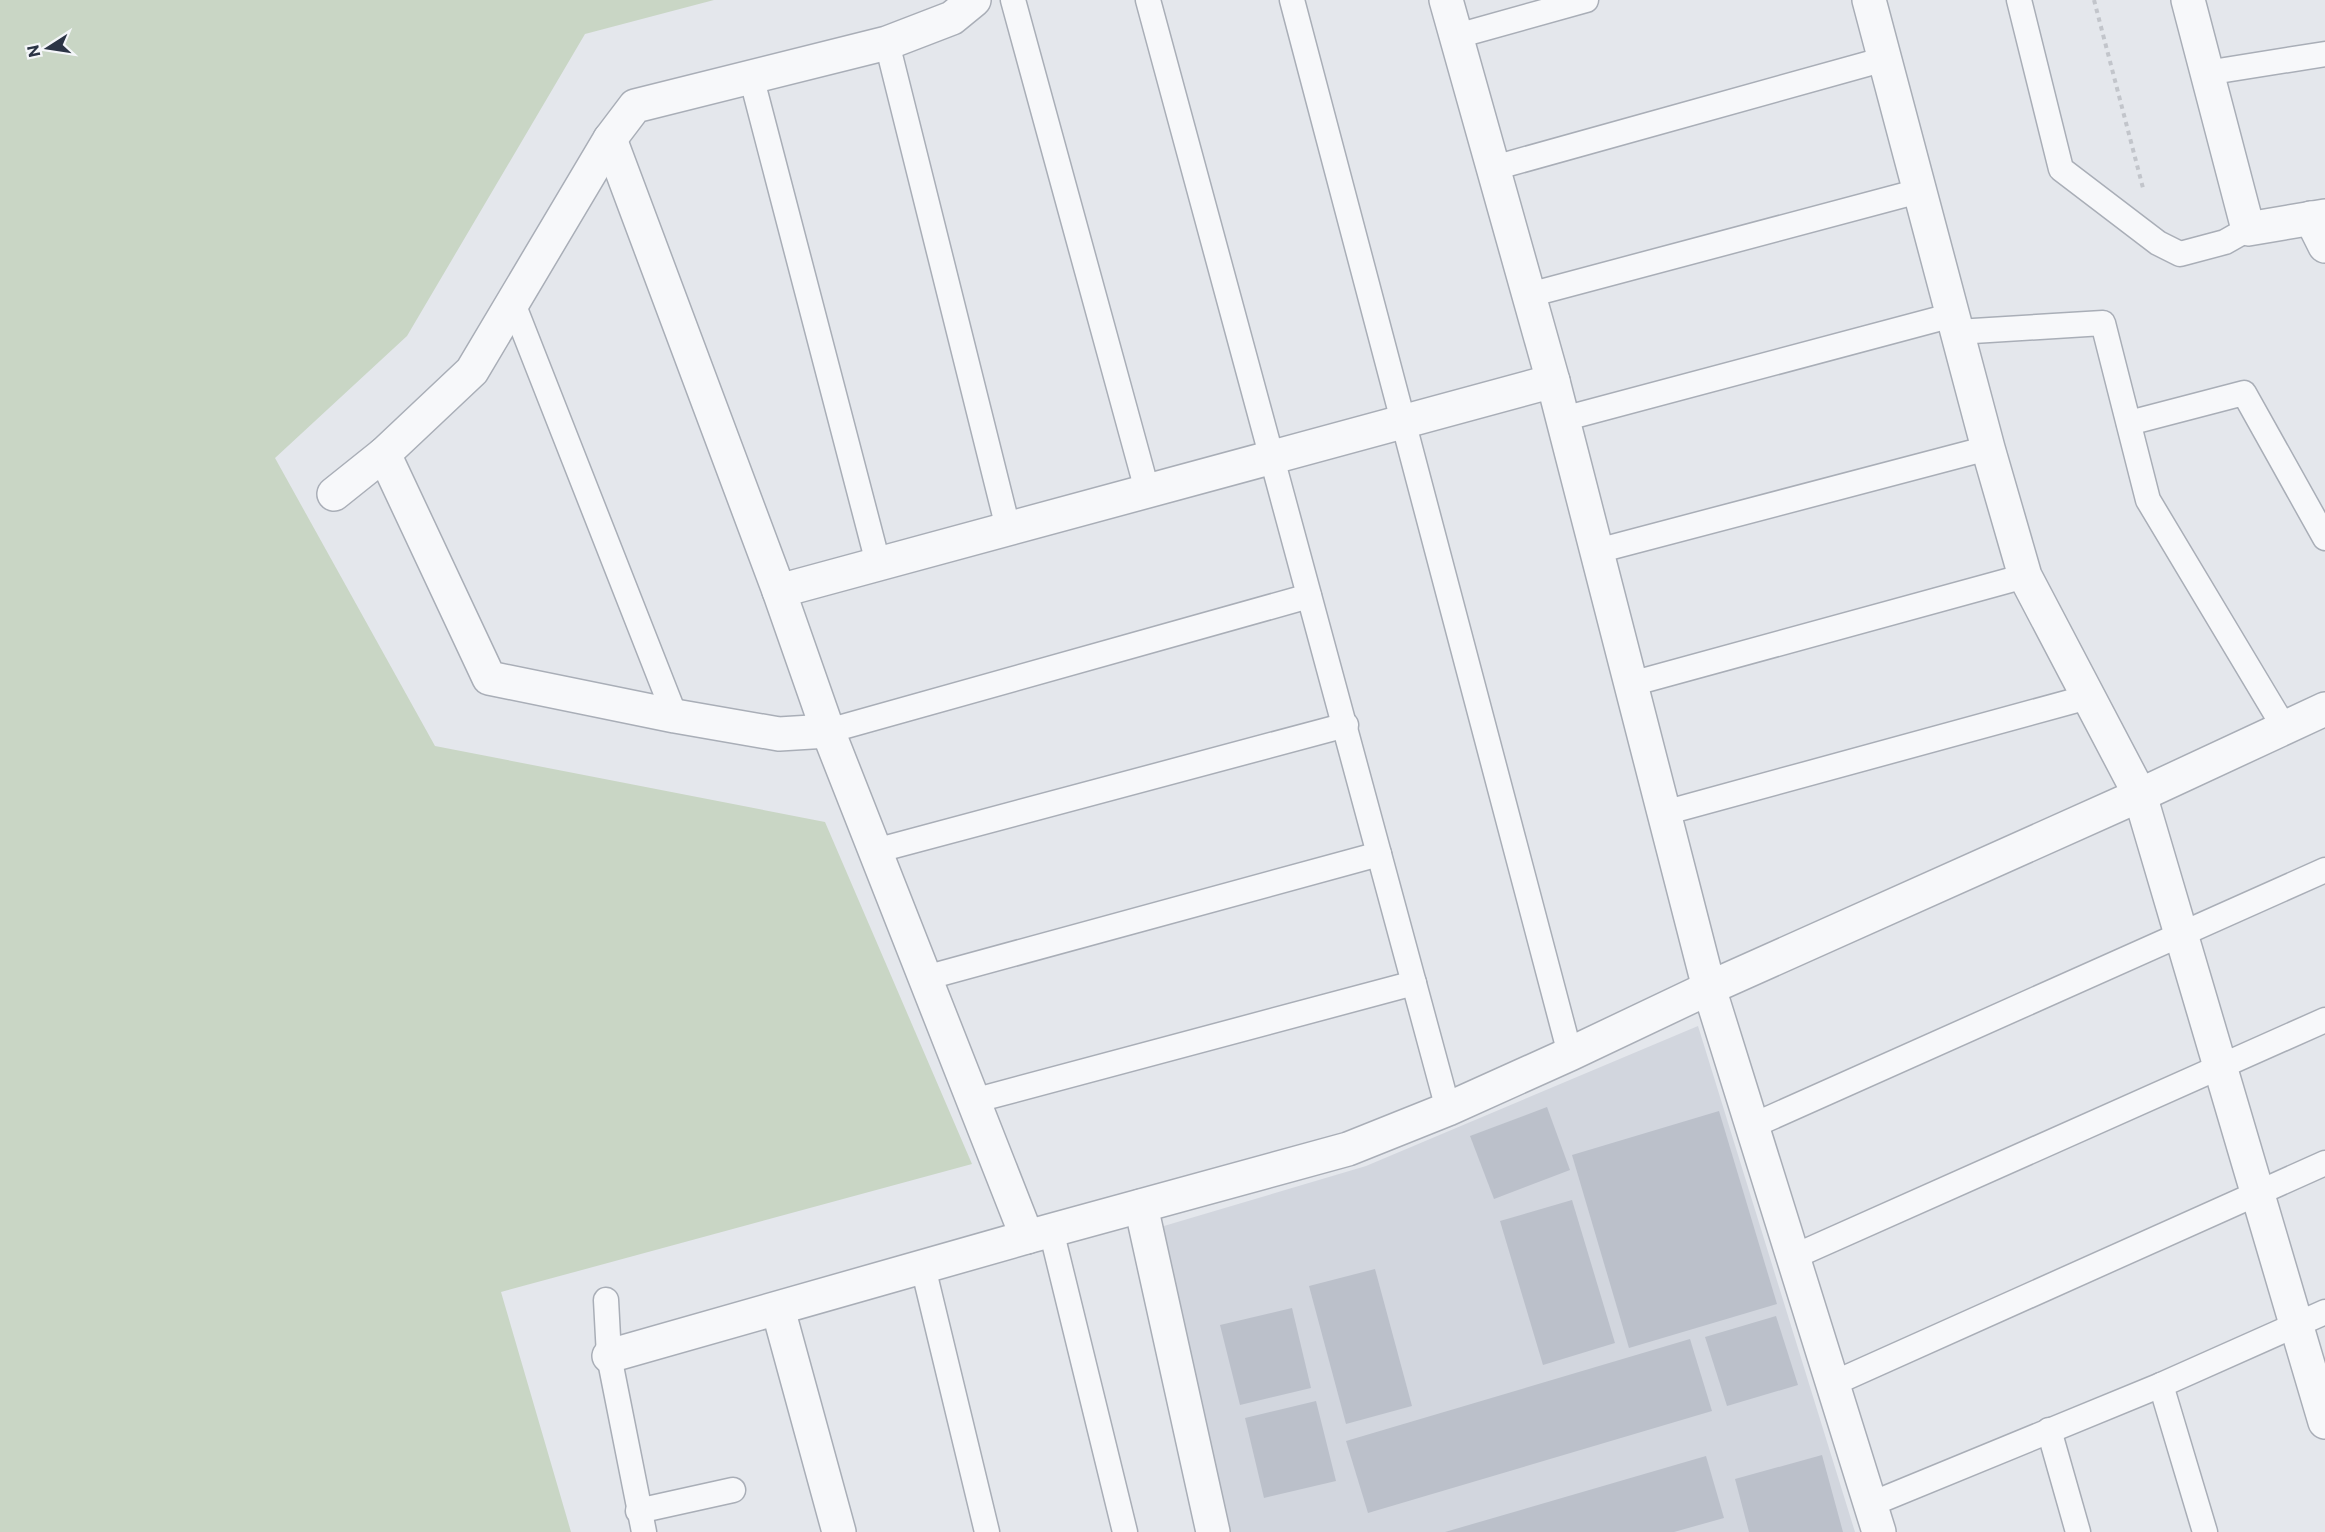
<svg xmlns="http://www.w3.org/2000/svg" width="2325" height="1532" font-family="Commissioner,sans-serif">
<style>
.built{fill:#d2d6de}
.green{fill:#c9d6c5}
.building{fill:#bbc0ca}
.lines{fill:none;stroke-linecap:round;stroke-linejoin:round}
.service-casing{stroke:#a9aeb7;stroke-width:27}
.minor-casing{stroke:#a9aeb7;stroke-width:36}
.path{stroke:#c2c5cb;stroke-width:4;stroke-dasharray:4.5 4.5;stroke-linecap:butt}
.service{stroke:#f7f8fa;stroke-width:24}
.minor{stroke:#f7f8fa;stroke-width:33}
</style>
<rect width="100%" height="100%" fill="#e4e7ec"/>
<polygon class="built" points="1698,1026 1855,1532 1229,1532 1147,1231 1366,1166"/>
<polygon class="green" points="0,0 714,0 585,34 407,336 275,458 435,746 825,822 972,1164 501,1292 571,1532 0,1532"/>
<g class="building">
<polygon points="1547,1107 1570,1170 1494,1199 1470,1136"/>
<polygon points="1719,1111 1777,1304 1629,1348 1572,1155"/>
<polygon points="1572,1200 1615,1343 1543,1365 1500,1221"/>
<polygon points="1375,1269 1412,1406 1346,1424 1309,1286"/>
<polygon points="1292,1308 1311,1388 1240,1405 1220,1325"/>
<polygon points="1776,1316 1798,1385 1727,1406 1705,1337"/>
<polygon points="1690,1339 1712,1411 1368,1513 1346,1441"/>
<polygon points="1316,1401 1336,1481 1264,1498 1245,1418"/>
<polygon points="1822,1455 1843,1532 1749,1532 1735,1479"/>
<polygon points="1706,1456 1724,1518 1674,1532 1445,1532"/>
</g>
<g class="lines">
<g class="service-casing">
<g id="service">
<polyline points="1013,0 1147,490"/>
<polyline points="1148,0 1448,1109"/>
<polyline points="1292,0 1570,1054"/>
<polyline points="2019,0 2061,169 2158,243 2180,254 2225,242 2248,229"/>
<polyline points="1457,36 1586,0"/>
<polyline points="887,43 1008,528"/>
<polyline points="2206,73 2325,54"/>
<polyline points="751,76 878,563"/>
<polyline points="1494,168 1885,59"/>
<polyline points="1529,295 1919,191"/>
<polyline points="512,301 675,716"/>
<polyline points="1957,332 2103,323 2148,500 2284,727"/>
<polyline points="1563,419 1953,315"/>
<polyline points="2129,423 2244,393 2325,538"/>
<polyline points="1597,551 1988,448"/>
<polyline points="1631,684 2025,576"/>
<polyline points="828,731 1309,596"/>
<polyline points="1664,813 2088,697"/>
<polyline points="875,851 1346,725"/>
<polyline points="925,978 1379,854"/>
<polyline points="973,1101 1414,983"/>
<polyline points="1752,1126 2325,870"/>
<polyline points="1051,1230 1125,1532"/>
<polyline points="1793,1257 2325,1020"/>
<polyline points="923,1267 987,1532"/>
<polyline points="606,1300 609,1356 644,1532"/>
<polyline points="1832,1384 2325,1163"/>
<polyline points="2161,1385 2205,1532"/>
<polyline points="2049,1430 2078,1532"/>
<polyline points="1869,1505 2161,1385 2325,1312"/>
<polyline points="638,1511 733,1490"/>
</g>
</g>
<g class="minor-casing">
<g id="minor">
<polyline points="1446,0 1553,381 1709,988 1879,1532"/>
<polyline points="1869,0 1988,448 2025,576 2140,795 2325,1422"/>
<polyline points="2188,0 2248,229 2325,216"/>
<polyline points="610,139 779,591 828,731 1027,1237"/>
<polyline points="2311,218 2325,246"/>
<polyline points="384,454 489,678 675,716 779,734 828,731"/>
<polyline points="334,494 384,454 472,371 610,139 635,106 887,43 952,18 974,0"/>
<polyline points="779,591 1553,381"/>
<polyline points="1141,1206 1213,1532"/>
<polyline points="778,1309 839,1532"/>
<polyline points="609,1356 1027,1237 1348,1149 1448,1109 1570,1054 1709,988 2140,795 2325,709"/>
</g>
</g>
<polyline class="path" points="2094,0 2143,188"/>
<use href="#service" class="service"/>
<use href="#minor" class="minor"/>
</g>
<g transform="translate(48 48) rotate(258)" stroke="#f4f6f9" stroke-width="4.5" paint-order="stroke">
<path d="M0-4.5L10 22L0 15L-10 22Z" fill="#2b3445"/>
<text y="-9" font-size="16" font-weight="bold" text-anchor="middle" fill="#2b3445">N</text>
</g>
</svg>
